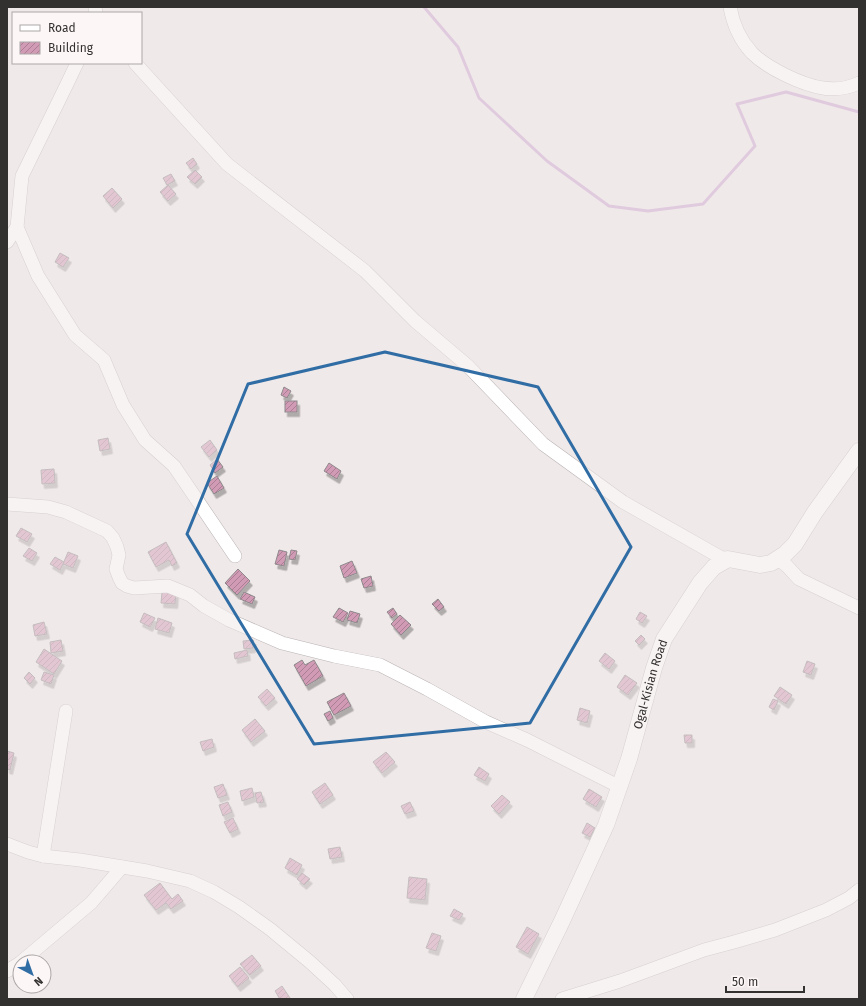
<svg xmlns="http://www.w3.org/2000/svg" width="866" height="1006" font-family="'Fira Sans',sans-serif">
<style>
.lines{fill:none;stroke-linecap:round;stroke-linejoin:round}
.stream{stroke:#cca6d1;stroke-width:3}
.building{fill:url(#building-hatch);stroke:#8e888b;filter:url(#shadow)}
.minor-casing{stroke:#bab3b4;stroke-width:14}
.major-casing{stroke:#bab3b4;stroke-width:17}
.minor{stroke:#fff;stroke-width:13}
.major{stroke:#fff;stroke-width:16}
.marked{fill:none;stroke:#306da5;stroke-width:3;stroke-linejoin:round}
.labels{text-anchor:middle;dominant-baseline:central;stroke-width:4;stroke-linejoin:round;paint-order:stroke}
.street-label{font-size:12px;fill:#333030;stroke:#fdf6f6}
</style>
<defs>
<pattern id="building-hatch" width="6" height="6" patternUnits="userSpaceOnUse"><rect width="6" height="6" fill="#d19bb6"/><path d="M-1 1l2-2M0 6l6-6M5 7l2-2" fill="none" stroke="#aa7f94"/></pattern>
<filter id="shadow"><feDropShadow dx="2.5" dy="4.5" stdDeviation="0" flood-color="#0004"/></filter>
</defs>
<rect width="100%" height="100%" fill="#f0e9e9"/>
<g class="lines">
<polyline class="stream" points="424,7 458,47 479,98 547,161 609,206 648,211 703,204 755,146 737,104 786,92 859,112"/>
</g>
<g class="building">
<polygon points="193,158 197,164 191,169 186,163"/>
<polygon points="195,170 202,177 195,184 187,177"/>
<polygon points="171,174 175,181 167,185 163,178"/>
<polygon points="168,185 176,194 168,201 160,192"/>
<polygon points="112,188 122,199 113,208 103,196"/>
<polygon points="60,253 69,258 63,267 55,262"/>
<polygon points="284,387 291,391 287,398 281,395"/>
<rect x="285" y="401" width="12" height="11"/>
<polygon points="108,438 110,449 100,451 98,440"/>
<polygon points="210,440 217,450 209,457 201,447"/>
<polygon points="217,459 223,467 215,473 210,465"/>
<polygon points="329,463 341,471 337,479 324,471"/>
<polygon points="54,469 55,483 42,484 41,470"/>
<polygon points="217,476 224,488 214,494 207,483"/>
<polygon points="21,528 32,534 27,542 16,536"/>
<polygon points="166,542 177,563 172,566 169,560 156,567 148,552"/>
<polygon points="29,548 37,553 32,561 23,556"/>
<polygon points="279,550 287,552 284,566 275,564"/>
<polygon points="291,550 297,551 295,560 289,559"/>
<polygon points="68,552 78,556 73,568 63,564"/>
<polygon points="55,557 64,562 60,570 50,564"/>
<polygon points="352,561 357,573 344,578 340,566"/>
<polygon points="238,569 250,581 237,595 225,583"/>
<polygon points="371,576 373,586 364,588 361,579"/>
<polygon points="162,592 176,593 175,604 161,603"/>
<polygon points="244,592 255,597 252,604 240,599"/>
<polygon points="438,599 444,607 439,611 432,604"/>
<polygon points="339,608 348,613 343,622 333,617"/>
<polygon points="393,608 397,614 392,618 387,612"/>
<polygon points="350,611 360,614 357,623 347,620"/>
<polygon points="640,612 647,616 642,623 636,619"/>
<polygon points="144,613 155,618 150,627 140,622"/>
<polygon points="400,615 411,625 401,635 391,624"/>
<polygon points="158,618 172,623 169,633 155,629"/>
<polygon points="44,622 47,634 35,636 33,625"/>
<polygon points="641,635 645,639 639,645 635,641"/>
<polygon points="61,640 63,651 51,653 50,642"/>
<polygon points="253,640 253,648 244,649 243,641"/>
<polygon points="44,649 62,661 54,674 36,662"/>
<polygon points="247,650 248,656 235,659 234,653"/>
<polygon points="605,653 615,661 609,669 599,661"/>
<polygon points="302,660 305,665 314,660 323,676 306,686 294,665"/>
<polygon points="807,661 815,664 811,675 803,672"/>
<polygon points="29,672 35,678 30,684 24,678"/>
<polygon points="44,672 54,675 51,684 41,680"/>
<polygon points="625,675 637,683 628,695 617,687"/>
<polygon points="780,687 792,695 786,704 774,696"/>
<polygon points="267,689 275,698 266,706 258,697"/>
<polygon points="344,693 351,706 334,715 327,702"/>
<polygon points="773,699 778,701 774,710 769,707"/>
<polygon points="580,708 590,711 587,723 577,720"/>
<polygon points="330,711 333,718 328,721 324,714"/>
<polygon points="255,719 265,731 251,742 242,730"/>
<polygon points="684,735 692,735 692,743 685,743"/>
<polygon points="212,739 214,747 203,751 200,742"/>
<polygon points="7,751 14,753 10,770 7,769"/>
<polygon points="386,752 395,762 382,773 373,762"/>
<polygon points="479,767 489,774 485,781 474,775"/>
<polygon points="325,783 333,795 320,804 312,792"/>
<polygon points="223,784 227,795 218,798 214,787"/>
<polygon points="252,788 254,797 242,801 240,791"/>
<polygon points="589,789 602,797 596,807 583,799"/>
<polygon points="261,792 264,802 257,803 255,793"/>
<polygon points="502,795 510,802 499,814 491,806"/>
<polygon points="228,802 232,812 223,816 219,805"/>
<polygon points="410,802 414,811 405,814 401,806"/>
<polygon points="233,818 238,829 230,833 224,822"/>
<polygon points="587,823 595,828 590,837 582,833"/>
<polygon points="340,847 342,857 330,859 328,849"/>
<polygon points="290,858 302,865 297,875 285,868"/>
<polygon points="302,873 310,879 304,885 297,879"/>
<polygon points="409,877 427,879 425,900 407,898"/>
<polygon points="160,883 172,899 178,894 183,901 171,909 166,903 156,910 144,895"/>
<polygon points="454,909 463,914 459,920 450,916"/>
<polygon points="527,927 539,934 528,954 516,947"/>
<polygon points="432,933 441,936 436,951 426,948"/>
<polygon points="252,955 261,966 250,975 240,964"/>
<polygon points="240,967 249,978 238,987 229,976"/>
<polygon points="282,986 290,998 289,999 280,999 275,991"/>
</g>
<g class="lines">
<g class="minor-casing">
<g id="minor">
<polyline points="95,7 96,13"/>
<path d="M730,7C733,24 740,40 752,53C767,68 802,85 823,88C835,90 848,88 859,83"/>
<polyline points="77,63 67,84 22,176 17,227 38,276 75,335 104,360 123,405 145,440 174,466 235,556"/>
<polyline points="135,63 227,164 365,271 415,321 468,366 543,444 623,502 720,557 728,559"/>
<polyline points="7,242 17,227"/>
<polyline points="7,504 48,507 66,512 107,531 113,538 117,547 119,555 116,569 119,577 122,583 127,586 134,588 168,586 190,595 204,606 229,620 282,643 334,656 380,665 427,689 486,722 527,740 620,787"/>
<polyline points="777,559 786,565 799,579 859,608"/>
<polyline points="7,844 28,852 43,856 80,860 147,871 190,881 214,892 239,907 270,929 310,962 335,985 347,999"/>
<polyline points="43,856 66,711"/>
<polyline points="21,962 91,903 122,867"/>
<polyline points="7,971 20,963"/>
<polyline points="562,999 620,981 704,950 734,942 775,930 826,910 849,898 859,890"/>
</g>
</g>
<g class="major-casing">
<g id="major">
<path id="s1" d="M524,999L562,921L606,825L629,759L654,668L664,639L700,583L714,567L728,559L760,565L771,563L785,554L795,544L815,512L859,451"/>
</g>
</g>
<use href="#minor" class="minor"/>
<use href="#major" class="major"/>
</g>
<path d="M0 0H866V1006H0ZM385,352L538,387L631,547L530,723L314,744L187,534L248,384Z" fill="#f0e9e9" fill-opacity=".55" fill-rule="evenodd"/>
<path class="marked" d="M385,352L538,387L631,547L530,723L314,744L187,534L248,384Z"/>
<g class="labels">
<g class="street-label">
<text stroke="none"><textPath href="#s1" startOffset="340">Ogal-Kisian Road</textPath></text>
</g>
</g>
<rect width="866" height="1006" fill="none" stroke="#333030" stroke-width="16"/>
<rect x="12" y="12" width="130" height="52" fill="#fdf6f6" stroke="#aca7a7"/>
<rect x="20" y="25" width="20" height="6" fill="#ffffff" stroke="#aca7a7"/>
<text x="48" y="32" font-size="12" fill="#333030">Road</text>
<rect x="20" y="42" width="20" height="12" fill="url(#building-hatch)" stroke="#aca7a7"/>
<text x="48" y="52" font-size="12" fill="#333030">Building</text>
<g transform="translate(32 974) rotate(139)"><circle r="19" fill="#fdf6f6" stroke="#aca7a7"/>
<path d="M0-3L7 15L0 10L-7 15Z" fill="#306da5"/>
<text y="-6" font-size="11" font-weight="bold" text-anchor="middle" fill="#333030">N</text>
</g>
<path d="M726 986v6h78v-6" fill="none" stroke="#333030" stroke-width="2"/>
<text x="732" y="986" font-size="12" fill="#333030" stroke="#fdf6f6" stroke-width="3" paint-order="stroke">50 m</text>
</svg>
